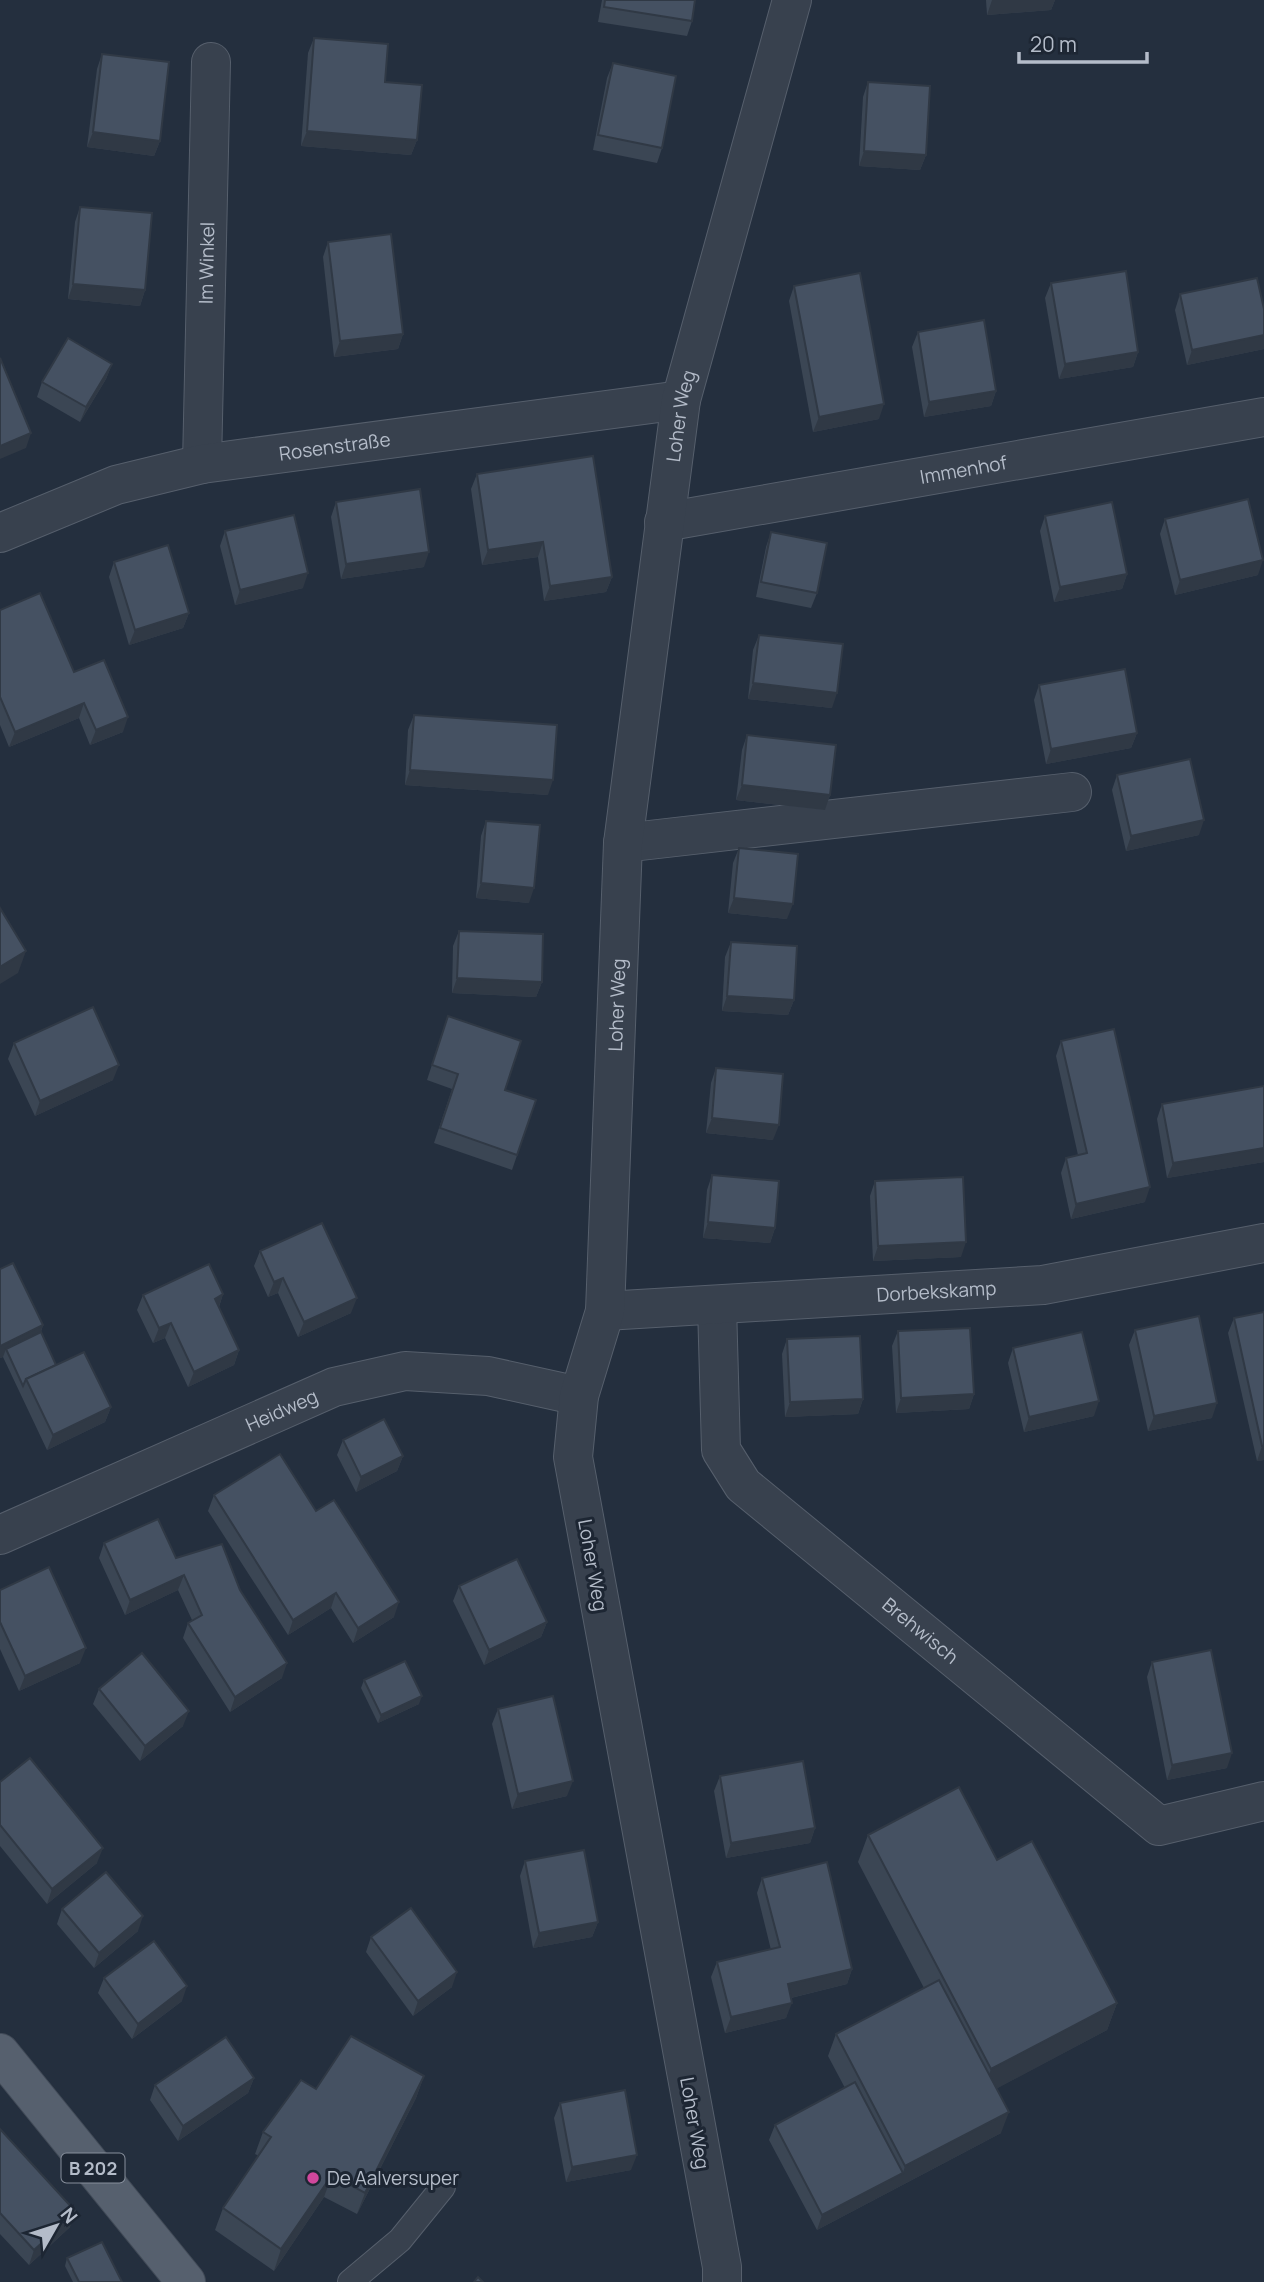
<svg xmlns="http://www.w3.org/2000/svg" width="1264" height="2282" font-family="Manrope,sans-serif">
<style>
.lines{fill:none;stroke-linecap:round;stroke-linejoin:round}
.lane-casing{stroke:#565f6c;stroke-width:26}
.street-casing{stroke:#565f6c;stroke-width:40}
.primary-casing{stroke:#414a57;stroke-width:40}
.lane{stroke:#38414e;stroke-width:24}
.street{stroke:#38414e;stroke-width:38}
.primary{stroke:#56606e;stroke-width:38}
.wall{fill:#3b4654}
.shaded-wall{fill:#303945}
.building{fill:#455162;stroke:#303945;stroke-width:2}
.hotel-dot{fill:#d1479c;stroke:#1d2633;stroke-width:2.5}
.labels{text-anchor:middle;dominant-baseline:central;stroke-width:6;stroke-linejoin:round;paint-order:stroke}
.shield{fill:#1d2633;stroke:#878f9c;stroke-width:2}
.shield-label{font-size:18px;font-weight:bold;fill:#b4bcc9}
.street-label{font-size:19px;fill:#b4bcc9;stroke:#1d2633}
.poi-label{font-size:19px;fill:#b4bcc9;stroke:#1d2633;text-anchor:start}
</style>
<rect width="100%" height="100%" fill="#242f3e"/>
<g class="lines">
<g class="lane-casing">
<polyline id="lane" points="350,2282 400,2240 443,2187"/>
</g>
<g class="street-casing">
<g id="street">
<path id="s1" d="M202,464L211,62"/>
<path id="s2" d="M664,522L1264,417"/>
<path id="s3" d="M0,533L116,485L202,464L681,400"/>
<polyline points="623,843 1072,792"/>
<path id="s4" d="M717,1305L721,1450L743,1485L1159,1826L1264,1801"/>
<path id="s5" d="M605,1311L1043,1285L1264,1243"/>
<path id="s6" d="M0,1535L334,1387L405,1371L488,1376L579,1396"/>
<path id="s7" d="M722,2282V2267L573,1457L579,1396L605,1311L623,843L681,400L792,0"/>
</g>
</g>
<g class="primary-casing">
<polyline id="primary" points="0,2053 186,2282"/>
</g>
<use href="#lane" class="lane"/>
<use href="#street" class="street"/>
<use href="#primary" class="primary"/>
</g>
<g class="wall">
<polygon points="602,0 695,0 692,21 687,36 598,22"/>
<polygon points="986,0 1055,0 1051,10 987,15"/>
<polygon points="314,38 385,82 417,140 411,155 301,146 308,53"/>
<polygon points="102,54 160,141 154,156 87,147 97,69"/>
<polygon points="613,63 662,148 657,163 593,150 607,78"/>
<polygon points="868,82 926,155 920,170 859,166 863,97"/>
<polygon points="80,207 145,290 140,306 68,299 75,222"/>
<polygon points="328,242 403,334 398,349 334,357 323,257"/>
<polygon points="1051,283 1138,352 1133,367 1059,379 1045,298"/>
<polygon points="794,286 879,419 813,432 789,301"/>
<polygon points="1180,294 1264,309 1264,349 1187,365 1175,310"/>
<polygon points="918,332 996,391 991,406 924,417 912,347"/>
<polygon points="112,364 106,379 80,422 37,397 42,382"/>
<polygon points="477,474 612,577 606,592 544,601 538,557 482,565 471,489"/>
<polygon points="336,502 424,567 341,579 331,517"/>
<polygon points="1045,516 1127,574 1122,589 1054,602 1040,531"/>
<polygon points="1165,519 1258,575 1175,595 1160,534"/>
<polygon points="225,531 303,588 235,605 220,546"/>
<polygon points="771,532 817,593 811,608 756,597 766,547"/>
<polygon points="114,562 189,613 183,628 129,645 109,577"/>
<polygon points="0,610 123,732 90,745 79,718 9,747 0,725"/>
<polygon points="759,635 832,708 748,699 753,650"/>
<polygon points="1039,685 1137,733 1131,748 1046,764 1034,700"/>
<polygon points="414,715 548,795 405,785 408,730"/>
<polygon points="747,735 830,795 825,810 736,800 742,750"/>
<polygon points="1117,775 1199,835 1126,851 1112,790"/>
<polygon points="486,821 529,903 476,898 481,836"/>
<polygon points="739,848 787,919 728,913 733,863"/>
<polygon points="459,931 542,982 536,997 452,993 453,946"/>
<polygon points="731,942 794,1000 788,1015 722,1011 725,957"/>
<polygon points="443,1031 505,1090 536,1100 512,1170 434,1143 452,1089 427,1080"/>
<polygon points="1061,1041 1145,1202 1071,1219 1061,1173 1066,1158 1078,1155 1056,1056"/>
<polygon points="14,1043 113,1080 35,1116 8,1059"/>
<polygon points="716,1068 773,1140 706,1133 711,1083"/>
<polygon points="1264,1086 1264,1162 1167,1178 1157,1119 1162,1104"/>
<polygon points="712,1175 775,1228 770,1243 703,1238 707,1190"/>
<polygon points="875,1181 961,1257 873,1261 870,1196"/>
<polygon points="260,1251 351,1313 298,1337 278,1293 268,1297 254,1266"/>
<polygon points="0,1269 43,1325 41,1332 56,1365 111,1407 105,1422 47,1450 3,1357 0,1358"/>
<polygon points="223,1294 219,1307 239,1350 234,1365 188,1387 165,1338 153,1343 137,1310 143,1295"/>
<polygon points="1264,1312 1264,1460 1257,1461 1228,1333 1234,1318"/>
<polygon points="1135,1330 1212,1418 1148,1431 1129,1345"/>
<polygon points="898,1331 974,1394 969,1409 896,1413 892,1346"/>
<polygon points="787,1339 863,1399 858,1414 785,1417 782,1354"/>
<polygon points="1013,1348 1094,1416 1024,1432 1008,1363"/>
<polygon points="343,1440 403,1456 397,1471 356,1492 337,1455"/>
<polygon points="214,1495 316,1511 394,1617 353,1643 331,1608 288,1635 208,1511"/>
<polygon points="104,1543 176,1558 240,1590 282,1678 230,1712 183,1638 188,1623 192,1620 178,1590 125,1615 99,1558"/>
<polygon points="459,1586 547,1622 541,1637 484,1665 453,1601"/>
<polygon points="0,1590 80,1663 19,1691 0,1649"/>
<polygon points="1152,1662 1227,1768 1167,1780 1147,1677"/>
<polygon points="364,1680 419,1704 378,1723 361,1688"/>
<polygon points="99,1689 183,1726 140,1761 93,1704"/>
<polygon points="498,1709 567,1796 512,1809 492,1724"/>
<polygon points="720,1776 815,1828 810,1843 726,1858 714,1791"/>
<polygon points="0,1782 97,1863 47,1904 0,1846"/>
<polygon points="868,1835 997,1860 1117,2003 1107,2030 997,2088 1001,2133 817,2230 769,2140 775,2125 845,2088 828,2056 836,2034 924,1988 858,1862"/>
<polygon points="525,1861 598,1922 592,1937 533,1948 520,1876"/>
<polygon points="762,1878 852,1969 847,1984 791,1998 786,2018 725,2033 711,1977 717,1962 771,1950 757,1893"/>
<polygon points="62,1909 138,1931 94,1968 57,1924"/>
<polygon points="371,1937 452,1987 413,2016 366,1952"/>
<polygon points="104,1978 182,2001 132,2039 98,1993"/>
<polygon points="424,2076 416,2098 357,2214 324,2197 274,2271 215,2230 223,2208 259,2156 255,2154 263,2132 316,2089"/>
<polygon points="254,2078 248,2093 178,2141 150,2100 155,2085"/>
<polygon points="560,2103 631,2170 566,2182 554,2118"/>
<polygon points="0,2129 70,2227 29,2265 0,2234"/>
<polygon points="67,2258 122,2282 73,2282 65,2266"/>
</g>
<g class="shaded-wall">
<polygon points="992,0 1055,0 1051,10 987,15"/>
<polygon points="307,131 417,140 411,155 301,146"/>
<polygon points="93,132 160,141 154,156 87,147"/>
<polygon points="864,151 926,155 920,170 859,166"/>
<polygon points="73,284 145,290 140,306 68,299"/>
<polygon points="403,334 398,349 334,357 340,341"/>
<polygon points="1264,335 1264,349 1187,365 1192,350"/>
<polygon points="1138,352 1133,367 1059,379 1065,364"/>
<polygon points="112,364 106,379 80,422 86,407"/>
<polygon points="996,391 991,406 924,417 929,402"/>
<polygon points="884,404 879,419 813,432 819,417"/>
<polygon points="31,433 26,448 0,459 0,446"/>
<polygon points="543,542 538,557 482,565 488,550"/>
<polygon points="429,552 424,567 341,579 346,564"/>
<polygon points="1263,560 1258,575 1175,595 1180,580"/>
<polygon points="308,573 303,588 235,605 240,590"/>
<polygon points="1127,574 1122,589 1054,602 1060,587"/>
<polygon points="612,577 606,592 544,601 550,586"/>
<polygon points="189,613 183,628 129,645 135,630"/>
<polygon points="753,683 837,693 832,708 748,699"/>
<polygon points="84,703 79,718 9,747 15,732"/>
<polygon points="128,717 123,732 90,745 96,730"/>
<polygon points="1137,733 1131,748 1046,764 1051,749"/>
<polygon points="410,770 553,780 548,795 405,785"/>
<polygon points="742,785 830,795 825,810 736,800"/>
<polygon points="1204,820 1199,835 1126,851 1131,836"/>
<polygon points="481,883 534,888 529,903 476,898"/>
<polygon points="734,898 793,904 787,919 728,913"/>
<polygon points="26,951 18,973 0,984 0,967"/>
<polygon points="457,978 542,982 536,997 452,993"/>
<polygon points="727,996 794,1000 788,1015 722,1011"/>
<polygon points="119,1065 113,1080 35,1116 40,1101"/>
<polygon points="712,1118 779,1125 773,1140 706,1133"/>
<polygon points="1264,1148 1264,1162 1167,1178 1173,1163"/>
<polygon points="1150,1187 1145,1202 1071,1219 1076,1204"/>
<polygon points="708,1222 775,1228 770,1243 703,1238"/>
<polygon points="966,1242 961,1257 873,1261 878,1246"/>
<polygon points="283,1278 278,1293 268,1297 274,1282"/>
<polygon points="223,1294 218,1309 215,1299"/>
<polygon points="357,1298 351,1313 298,1337 304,1322"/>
<polygon points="171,1323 165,1338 153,1343 159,1328"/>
<polygon points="43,1325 38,1340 6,1349 3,1357 0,1358 0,1346"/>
<polygon points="239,1350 234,1365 188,1387 194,1372"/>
<polygon points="974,1394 969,1409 896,1413 901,1398"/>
<polygon points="863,1399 858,1414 785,1417 790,1402"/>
<polygon points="1099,1401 1094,1416 1024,1432 1029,1417"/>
<polygon points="1217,1403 1212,1418 1148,1431 1154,1416"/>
<polygon points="111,1407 105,1422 47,1450 53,1435"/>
<polygon points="1262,1446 1264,1446 1264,1460 1257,1461"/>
<polygon points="403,1456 397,1471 356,1492 361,1477"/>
<polygon points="184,1575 178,1590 125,1615 130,1600"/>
<polygon points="336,1593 331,1608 288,1635 293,1620"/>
<polygon points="399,1602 394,1617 353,1643 358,1628"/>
<polygon points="547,1622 541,1637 484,1665 489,1650"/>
<polygon points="86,1648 80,1663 19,1691 25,1676"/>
<polygon points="287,1663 282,1678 230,1712 235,1697"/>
<polygon points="422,1696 419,1704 378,1723 381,1715"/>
<polygon points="189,1711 183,1726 140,1761 145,1746"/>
<polygon points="1232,1753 1227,1768 1167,1780 1172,1765"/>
<polygon points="573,1781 567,1796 512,1809 518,1794"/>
<polygon points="815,1828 810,1843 726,1858 731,1843"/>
<polygon points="103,1848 97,1863 47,1904 52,1889"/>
<polygon points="143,1916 138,1931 94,1968 99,1953"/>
<polygon points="598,1922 592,1937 533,1948 539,1933"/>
<polygon points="852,1969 847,1984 782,2000 788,1984"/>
<polygon points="457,1972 452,1987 413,2016 418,2001"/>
<polygon points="187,1986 182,2001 132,2039 138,2024"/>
<polygon points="792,2003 786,2018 725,2033 731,2017"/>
<polygon points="1117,2003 1107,2030 981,2097 991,2069"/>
<polygon points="424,2076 416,2098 357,2214 365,2193"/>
<polygon points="254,2078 248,2093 178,2141 183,2126"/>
<polygon points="1009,2112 1001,2133 817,2230 822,2215 903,2173 905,2166"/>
<polygon points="637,2155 631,2170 566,2182 572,2167"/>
<polygon points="332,2175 324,2197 274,2271 281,2249"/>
<polygon points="76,2212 70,2227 29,2265 34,2250"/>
</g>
<g class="building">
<polygon points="605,0 695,0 692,21 604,7"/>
<polygon points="314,38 388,44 385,82 422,85 417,140 307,131"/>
<polygon points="102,54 169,62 160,141 93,132"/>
<polygon points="613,63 676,76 662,148 598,135"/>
<polygon points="868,82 930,86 926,155 864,151"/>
<polygon points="80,207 152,213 145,290 73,284"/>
<polygon points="391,234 403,334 340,341 328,242"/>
<polygon points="1126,271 1138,352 1065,364 1051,283"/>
<polygon points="860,273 884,404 819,417 794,286"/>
<polygon points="1257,278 1264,309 1264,335 1192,350 1180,294"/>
<polygon points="984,320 996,391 929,402 918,332"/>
<polygon points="68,338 112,364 86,407 42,382"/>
<polygon points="0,358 31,433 0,446"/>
<polygon points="593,456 612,577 550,586 543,542 488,550 477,474"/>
<polygon points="420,489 429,552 346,564 336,502"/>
<polygon points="1248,499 1263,560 1180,580 1165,519"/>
<polygon points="1112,502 1127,574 1060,587 1045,516"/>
<polygon points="294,515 308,573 240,590 225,531"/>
<polygon points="771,532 827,543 817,593 761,582"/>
<polygon points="168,545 189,613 135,630 114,562"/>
<polygon points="40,593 74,672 104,660 128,717 96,730 84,703 15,732 0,697 0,610"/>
<polygon points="759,635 843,644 837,693 753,683"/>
<polygon points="1125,669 1137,733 1051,749 1039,685"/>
<polygon points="414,715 557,725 553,780 410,770"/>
<polygon points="747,735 836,745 830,795 742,785"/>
<polygon points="1190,759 1204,820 1131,836 1117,775"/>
<polygon points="486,821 540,825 534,888 481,883"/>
<polygon points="739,848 798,854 793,904 734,898"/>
<polygon points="0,908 26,951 0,967"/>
<polygon points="459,931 543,934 542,982 457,978"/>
<polygon points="731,942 797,946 794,1000 727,996"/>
<polygon points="93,1007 119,1065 40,1101 14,1043"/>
<polygon points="448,1016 521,1041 505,1090 536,1100 517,1155 440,1128 458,1074 432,1065"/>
<polygon points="1114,1029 1150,1187 1076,1204 1066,1158 1087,1153 1061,1041"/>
<polygon points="716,1068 783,1074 779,1125 712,1118"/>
<polygon points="1264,1086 1264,1148 1173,1163 1162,1104"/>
<polygon points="712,1175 779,1181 775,1228 708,1222"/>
<polygon points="963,1177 966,1242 878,1246 875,1181"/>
<polygon points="322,1223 357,1298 304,1322 283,1278 274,1282 260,1251"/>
<polygon points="13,1263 43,1325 0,1346 0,1269"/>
<polygon points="209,1264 223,1294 215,1299 239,1350 194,1372 171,1323 159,1328 143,1295"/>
<polygon points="1264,1312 1264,1446 1262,1446 1234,1318"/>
<polygon points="1199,1316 1217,1403 1154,1416 1135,1330"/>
<polygon points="970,1328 974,1394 901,1398 898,1331"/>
<polygon points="41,1332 56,1365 26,1379 23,1386 6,1349"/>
<polygon points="1082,1332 1099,1401 1029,1417 1013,1348"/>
<polygon points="860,1336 863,1399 790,1402 787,1339"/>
<polygon points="84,1352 111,1407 53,1435 26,1379"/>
<polygon points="384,1419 403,1456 361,1477 343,1440"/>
<polygon points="280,1454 316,1511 334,1500 399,1602 358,1628 336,1593 293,1620 214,1495"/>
<polygon points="158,1519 176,1558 222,1544 240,1590 287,1663 235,1697 188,1623 202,1615 184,1575 130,1600 104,1543"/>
<polygon points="517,1559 547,1622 489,1650 459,1586"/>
<polygon points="49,1567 86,1648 25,1676 0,1622 0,1590"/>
<polygon points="1211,1650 1232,1753 1172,1765 1152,1662"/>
<polygon points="142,1653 189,1711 145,1746 99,1689"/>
<polygon points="405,1661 422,1696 381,1715 364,1680"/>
<polygon points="553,1696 573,1781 518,1794 498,1709"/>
<polygon points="30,1758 103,1848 52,1889 0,1825 0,1782"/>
<polygon points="803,1761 815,1828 731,1843 720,1776"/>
<polygon points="959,1787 997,1860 1032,1841 1117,2003 991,2069 868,1835"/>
<polygon points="584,1850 598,1922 539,1933 525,1861"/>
<polygon points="827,1862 852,1969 788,1984 792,2003 731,2017 717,1962 780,1947 762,1878"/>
<polygon points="106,1872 143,1916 99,1953 62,1909"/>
<polygon points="411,1908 457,1972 418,2001 371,1937"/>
<polygon points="154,1941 187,1986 138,2024 104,1978"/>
<polygon points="939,1980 1009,2112 905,2166 836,2034"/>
<polygon points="351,2036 424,2076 365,2193 332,2175 281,2249 223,2208 271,2137 263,2132 301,2080 316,2089"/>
<polygon points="226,2037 254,2078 183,2126 155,2085"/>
<polygon points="855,2082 903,2173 822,2215 775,2125"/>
<polygon points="625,2090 637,2155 572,2167 560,2103"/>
<polygon points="0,2129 76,2212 34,2250 0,2213"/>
<polygon points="102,2242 122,2282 79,2282 67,2258"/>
<polygon points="478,2277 483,2282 474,2282"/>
</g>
<circle class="hotel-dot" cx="313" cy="2178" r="7"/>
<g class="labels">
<rect class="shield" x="61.5" y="2153.5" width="63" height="29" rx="5"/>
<g class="shield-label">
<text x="93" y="2168">B 202</text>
</g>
<g class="street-label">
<text stroke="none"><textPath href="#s1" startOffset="201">Im Winkel</textPath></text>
<text stroke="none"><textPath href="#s7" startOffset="1888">Loher Weg</textPath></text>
<text stroke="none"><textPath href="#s3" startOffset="348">Rosenstraße</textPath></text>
<text stroke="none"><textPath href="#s2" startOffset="304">Immenhof</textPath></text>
<text stroke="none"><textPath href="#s7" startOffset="1295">Loher Weg</textPath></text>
<text stroke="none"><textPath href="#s5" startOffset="332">Dorbekskamp</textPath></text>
<text stroke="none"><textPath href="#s6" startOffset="308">Heidweg</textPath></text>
<text transform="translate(593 1565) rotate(80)">Loher Weg</text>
<text stroke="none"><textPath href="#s4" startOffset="416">Brehwisch</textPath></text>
<text transform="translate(695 2123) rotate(80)">Loher Weg</text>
</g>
<g class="poi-label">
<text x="327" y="2178">De Aalversuper</text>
</g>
</g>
<g transform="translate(56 2226) rotate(51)" stroke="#1d2633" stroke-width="5" paint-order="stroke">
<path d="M0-5L12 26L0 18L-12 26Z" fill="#b4bcc9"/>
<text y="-10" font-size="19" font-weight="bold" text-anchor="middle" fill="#b4bcc9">N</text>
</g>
<path d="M1019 52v10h128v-10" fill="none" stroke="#b4bcc9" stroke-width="3.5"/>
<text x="1030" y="52" font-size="21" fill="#b4bcc9" stroke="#1d2633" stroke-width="5" paint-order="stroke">20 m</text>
</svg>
